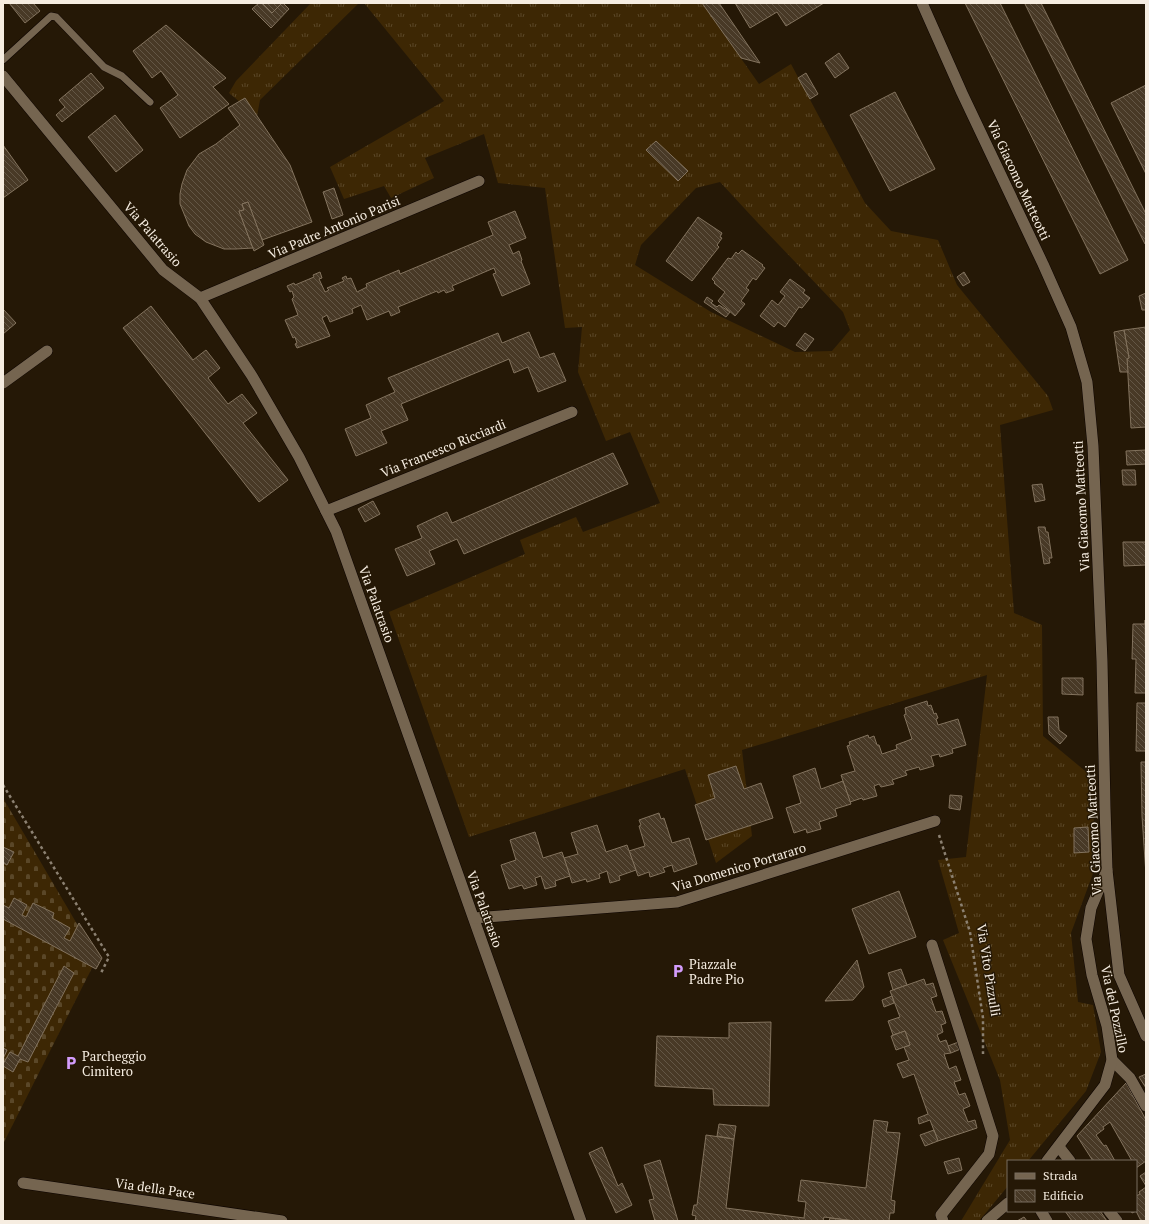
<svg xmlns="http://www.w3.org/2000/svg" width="1149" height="1224" font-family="'PT Serif',serif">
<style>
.grass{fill:url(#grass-tufts);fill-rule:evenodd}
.cemetery{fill:url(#cemetery-stones)}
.building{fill:url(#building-back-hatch);stroke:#83735e}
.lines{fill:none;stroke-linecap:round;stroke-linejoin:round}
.service-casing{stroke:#0d0400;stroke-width:8}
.minor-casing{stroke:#0d0400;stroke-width:12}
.tertiary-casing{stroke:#0d0400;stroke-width:12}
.path{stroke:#8c8172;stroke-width:2.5;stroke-dasharray:3 3;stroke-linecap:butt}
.service{stroke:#756550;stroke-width:7}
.minor{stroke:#756550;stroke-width:11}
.tertiary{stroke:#756550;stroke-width:11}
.labels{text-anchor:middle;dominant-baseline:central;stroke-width:3;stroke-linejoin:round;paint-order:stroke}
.street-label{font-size:13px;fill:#f6ede1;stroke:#251806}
.poi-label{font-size:13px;fill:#f6ede1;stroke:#251806;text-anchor:start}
</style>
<defs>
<pattern id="grass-tufts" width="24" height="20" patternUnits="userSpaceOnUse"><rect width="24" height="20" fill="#3d2704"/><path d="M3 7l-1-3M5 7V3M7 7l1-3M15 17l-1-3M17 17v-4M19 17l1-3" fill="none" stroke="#5a4728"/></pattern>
<pattern id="cemetery-stones" width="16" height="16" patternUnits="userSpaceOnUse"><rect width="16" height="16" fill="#3d2704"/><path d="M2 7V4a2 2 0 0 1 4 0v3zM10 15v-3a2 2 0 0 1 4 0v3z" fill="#5a4728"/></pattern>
<pattern id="building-back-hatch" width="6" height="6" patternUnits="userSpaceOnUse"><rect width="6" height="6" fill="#483926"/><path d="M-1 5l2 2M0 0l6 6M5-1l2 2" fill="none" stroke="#635645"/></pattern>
</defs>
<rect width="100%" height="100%" fill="#251806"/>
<g class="grass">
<polygon points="311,3 359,3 260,100 257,116 229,93 236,81"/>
<path d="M364,3H702L759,84L791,64L865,203L891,231L938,240L957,285L1048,396L1053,410L1000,425L1014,613L1042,625L1043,736L1090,775L1093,792L1095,868L1071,933L1078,1002L1093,1005L1101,1052L1086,1091L1028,1161H1008V1186L979,1221H961L1010,1140L1000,1080L943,940L959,933L938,860L966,857L987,675L742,750L752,836L716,863L685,769L469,837L389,612L525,554L520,540L576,517L583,532L660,503L630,432L606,441L578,372L582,327L565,328L545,188L498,183L484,134L425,158L434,178L391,198L384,186L344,199L330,167L444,101ZM720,182L757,222L843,312L850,330L832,351L795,352L711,312L635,265L641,245L696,188Z"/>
</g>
<polygon class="cemetery" points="3,798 97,958 3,1144"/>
<g class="building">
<polygon points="9,3 33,3 40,11 25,23"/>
<polygon points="259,3 262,3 272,13 282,3 283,3 289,9 271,28 252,9"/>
<polygon points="262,3 282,3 272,13"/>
<polygon points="702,3 719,3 760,63 741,58"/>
<polygon points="735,3 824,3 786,26 777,12 750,28"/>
<polygon points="965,3 1000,3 1128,260 1100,274"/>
<polygon points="1027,3 1041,3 1146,214 1146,243 1145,244 1025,4"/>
<polygon points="166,25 226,78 213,87 229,104 180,138 160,108 178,95 161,71 152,78 133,51"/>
<polygon points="839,53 849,68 835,78 825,63"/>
<polygon points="91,73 104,88 62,122 56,115 65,107 59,100"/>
<polygon points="806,73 818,94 810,99 798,78"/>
<polygon points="1146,85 1146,174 1111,103"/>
<polygon points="895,92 935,169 890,191 850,115"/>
<polygon points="245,98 290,165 312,222 262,240 248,202 242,204 244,210 239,211 253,248 236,249 224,249 206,242 195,234 189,226 180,204 180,194 182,184 187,170 199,154 216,144 240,125 228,108"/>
<polygon points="115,115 143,150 116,172 88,137"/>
<polygon points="656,141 688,171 678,181 646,150"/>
<polygon points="3,145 28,180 3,198"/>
<polygon points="334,188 343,215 332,219 323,192"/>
<polygon points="248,202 264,245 254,251 239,211 244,210 242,204"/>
<polygon points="515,211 526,238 509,245 513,254 519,251 522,260 521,261 530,284 502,296 493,274 496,273 494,268 452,286 454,290 446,293 444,290 438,293 437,291 398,307 400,312 391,316 389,311 367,320 361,305 352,309 353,313 330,322 327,315 322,318 330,336 297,348 295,344 297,343 295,337 293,338 285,320 298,315 292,299 294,297 292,291 290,292 287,286 294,283 295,285 314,277 313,275 320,272 322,278 319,279 325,292 329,290 327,288 344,281 342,278 346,276 347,279 351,278 357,292 367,287 366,284 399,270 400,274 493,235 488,222"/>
<polygon points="698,217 722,233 720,237 722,238 717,245 719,247 692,281 666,261"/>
<polygon points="742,250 763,265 762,266 765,268 756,280 753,278 746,288 749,290 741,301 745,304 735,316 718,301 725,292 714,283 715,282 712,279 728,258 731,259 736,252 738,254"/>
<polygon points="964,272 970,282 963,286 957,277"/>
<polygon points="790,279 805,290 803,293 810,298 802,308 799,307 785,327 778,322 774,327 760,316 772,300 778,305 785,296 780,292"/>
<polygon points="1146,293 1146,310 1142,310 1139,296"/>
<polygon points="707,297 713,301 711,303 717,307 719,305 730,312 726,317 704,302"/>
<polygon points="151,306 193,360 206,350 220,368 208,378 228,404 242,394 257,413 243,423 288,480 259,502 123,328"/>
<polygon points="3,309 16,323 3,334"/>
<polygon points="1146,327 1146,427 1131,428 1127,359 1129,358 1124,330"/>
<polygon points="1124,330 1129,358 1127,359 1128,372 1120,372 1114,332"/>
<polygon points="529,332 540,358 554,353 566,381 538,392 528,367 514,373 509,359 401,404 408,420 381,431 387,443 356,456 345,429 371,418 366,405 395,392 388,378 498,333 502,343"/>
<polygon points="805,333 814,339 805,351 796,345"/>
<polygon points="1146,450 1146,464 1127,465 1126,451"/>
<polygon points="613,453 628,484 464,554 457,539 429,551 435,564 407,576 395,549 422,538 417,526 447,512 452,523"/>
<polygon points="1122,470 1135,470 1136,485 1123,485"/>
<polygon points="1042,484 1045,500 1035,502 1032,485"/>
<polygon points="373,501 380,514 365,522 358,509"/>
<polygon points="1038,527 1045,527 1046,532 1048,532 1052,558 1049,558 1050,563 1044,564"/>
<polygon points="1123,542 1146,542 1146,565 1124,566"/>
<polygon points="1145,620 1146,693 1135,693 1136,659 1132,659 1133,624 1145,624"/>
<polygon points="1062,678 1083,678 1083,695 1062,694"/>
<polygon points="927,701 928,706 931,705 934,714 936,713 938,718 936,719 938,725 958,719 966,745 952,749 953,753 940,757 939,754 931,756 934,766 920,770 919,767 905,771 907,775 892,780 894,784 881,787 879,784 874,786 877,796 863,800 862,798 850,802 841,775 855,771 847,746 850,745 849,742 868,735 869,738 874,736 877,745 879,745 882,754 897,749 896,745 912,739 904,715 906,714 905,708"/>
<polygon points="1137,703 1146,703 1146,751 1136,751"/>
<polygon points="1048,717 1058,717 1059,730 1067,736 1060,744 1049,734"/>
<polygon points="1141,762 1146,762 1146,875 1142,816"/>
<polygon points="736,766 744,789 761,783 773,818 706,840 695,805 715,798 708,775"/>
<polygon points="815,768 821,789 843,781 851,804 835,809 837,816 819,822 821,829 807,833 806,829 794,833 786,808 801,803 793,776"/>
<polygon points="950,795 962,796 960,810 949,808"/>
<polygon points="659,813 661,819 664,818 672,843 689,838 697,864 674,872 672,865 663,868 665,872 650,877 649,872 638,876 629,851 645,846 639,826 641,825 639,820"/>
<polygon points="597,825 606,852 627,845 636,870 619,876 620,880 610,883 607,871 599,874 600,878 587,882 586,879 572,883 564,858 578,854 571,833"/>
<polygon points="1088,827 1089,852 1074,853 1074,828"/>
<polygon points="535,832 543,858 562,852 570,876 555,881 556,886 545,889 541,876 535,878 537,885 524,889 522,885 509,889 501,865 516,860 510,840"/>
<polygon points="3,847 14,852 7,865 3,863"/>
<polygon points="899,891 916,937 869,954 852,909"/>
<polygon points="14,898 27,905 22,915 26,917 33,903 54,913 52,918 70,928 64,938 70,941 79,923 102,958 96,969 3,919 3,905 9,908"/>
<polygon points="857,960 864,987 853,1000 825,1001"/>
<polygon points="64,966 74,973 28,1062 20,1059 13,1072 3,1066 3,1064 10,1052 18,1056"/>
<polygon points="901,969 907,985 893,990 888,973"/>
<polygon points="924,979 926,985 933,983 937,996 931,998 936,1012 942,1011 946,1023 941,1025 943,1032 937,1035 940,1042 946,1040 951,1053 944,1054 949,1069 956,1066 961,1080 954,1082 959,1095 965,1093 970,1106 963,1109 968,1122 975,1120 977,1128 938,1141 930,1120 919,1124 918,1118 928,1114 914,1074 903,1078 897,1064 909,1060 904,1047 910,1045 905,1031 893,1035 888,1021 900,1017 890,991"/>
<polygon points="892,996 894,1003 884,1007 882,1000"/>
<polygon points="771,1022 769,1106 714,1105 713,1089 655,1086 657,1036 729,1038 729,1023"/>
<polygon points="905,1031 910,1045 896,1050 891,1036"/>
<polygon points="961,1041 963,1048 951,1053 948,1046"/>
<polygon points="3,1048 7,1050 3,1059"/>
<polygon points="1146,1074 1146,1088 1139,1077"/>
<polygon points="1126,1083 1146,1120 1146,1161 1136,1168 1136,1161 1132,1161 1110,1122 1103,1127 1104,1129 1096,1135 1104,1146 1106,1145 1115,1161 1093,1161 1077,1136"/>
<polygon points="874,1120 888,1122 886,1132 900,1133 891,1200 895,1201 894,1213 890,1213 889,1221 855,1221 824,1217 823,1221 695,1221 696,1216 692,1215 694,1205 697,1205 706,1135 734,1139 726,1208 804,1218 806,1202 798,1201 801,1180 866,1188"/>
<polygon points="719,1124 736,1126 734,1139 717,1136"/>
<polygon points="934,1130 938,1141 925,1146 920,1135"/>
<polygon points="602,1147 618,1186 622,1183 632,1205 616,1213 589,1153"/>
<polygon points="959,1158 962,1170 948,1174 944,1162"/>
<polygon points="660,1160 678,1221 655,1221 649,1200 654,1199 644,1165"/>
<polygon points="1146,1172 1146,1186 1140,1176"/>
<polygon points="1146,1187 1146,1221 1141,1221 1136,1211 1132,1213 1131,1211 1136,1211 1136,1196 1140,1194 1139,1192"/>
<polygon points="1065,1211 1100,1211 1107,1221 1072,1221"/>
<polygon points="1024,1217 1027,1221 1017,1221"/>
<polygon points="830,1218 855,1221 829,1221"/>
</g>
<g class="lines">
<g class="service-casing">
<polyline id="service" points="3,60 51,16 56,17 104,67 122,76 150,102"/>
</g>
<g class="minor-casing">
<g id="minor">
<polyline points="3,76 163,270 200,298 252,376 299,457 336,531 581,1221"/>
<polyline points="200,298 479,181"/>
<polyline points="3,383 47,351"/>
<polyline points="326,511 572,412"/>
<polyline points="474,918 677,902 935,821"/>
<polyline points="932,945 993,1136 989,1154 941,1215 943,1221"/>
<polyline points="1112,1060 1130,1078 1146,1106"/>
<polyline points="1059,1147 1070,1161"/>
<polyline points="1047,1161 1105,1085 1112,1060 1107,1026 1092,975 1086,939 1091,908 1107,870"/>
<polyline points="23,1183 282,1221"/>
<polyline points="1041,1211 1047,1221"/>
<polyline points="1109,1211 1117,1221"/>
<polyline points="987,1221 1008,1203"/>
</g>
</g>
<g class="tertiary-casing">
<polyline id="tertiary" points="922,3 962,93 1043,264 1071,327 1087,382 1093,446 1102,661 1105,807 1107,870 1119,975 1146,1036"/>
</g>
<g class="path">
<polyline points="3,785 109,957 101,973"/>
<polyline points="939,835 970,932 983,1018 983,1054"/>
</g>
<use href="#service" class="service"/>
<use href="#minor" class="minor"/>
<use href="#tertiary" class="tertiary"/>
</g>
<defs>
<g id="parking-bare" transform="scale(1.08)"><path d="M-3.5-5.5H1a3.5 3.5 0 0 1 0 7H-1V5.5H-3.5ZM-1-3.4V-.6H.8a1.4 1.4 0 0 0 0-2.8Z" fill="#d39cfc" stroke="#251806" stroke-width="2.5" paint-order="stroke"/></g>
</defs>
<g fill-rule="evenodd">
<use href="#parking-bare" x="678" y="971"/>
<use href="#parking-bare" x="71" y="1063"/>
</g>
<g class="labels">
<g class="street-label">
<text transform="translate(1019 180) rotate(65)">Via Giacomo Matteotti</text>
<text transform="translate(334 227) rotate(-23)">Via Padre Antonio Parisi</text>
<text transform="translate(153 234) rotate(49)">Via Palatrasio</text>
<text transform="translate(443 448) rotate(-22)">Via Francesco Ricciardi</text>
<text transform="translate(1081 506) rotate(-93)">Via Giacomo Matteotti</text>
<text transform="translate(377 604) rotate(70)">Via Palatrasio</text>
<text transform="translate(1093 830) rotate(-93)">Via Giacomo Matteotti</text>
<text transform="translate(739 867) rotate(-17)">Via Domenico Portararo</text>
<text transform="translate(485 909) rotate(70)">Via Palatrasio</text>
<text transform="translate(989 970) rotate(81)">Via Vito Pizzulli</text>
<text transform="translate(1115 1009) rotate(78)">Via del Pozzillo</text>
<text transform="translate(155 1188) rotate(8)">Via della Pace</text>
</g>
<g class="poi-label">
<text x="689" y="964">Piazzale<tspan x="689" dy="15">Padre Pio</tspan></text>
<text x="82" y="1056">Parcheggio<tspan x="82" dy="15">Cimitero</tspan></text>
</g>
</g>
<rect width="1149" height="1224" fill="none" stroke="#f6ede1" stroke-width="8"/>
<rect x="1007" y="1160" width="130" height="52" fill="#251806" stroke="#796d5e"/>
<rect x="1015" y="1173" width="20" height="6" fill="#756550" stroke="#796d5e"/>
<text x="1043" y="1180" font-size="12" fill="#f6ede1">Strada</text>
<rect x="1015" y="1190" width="20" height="12" fill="url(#building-back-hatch)" stroke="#796d5e"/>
<text x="1043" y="1200" font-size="12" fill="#f6ede1">Edificio</text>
</svg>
